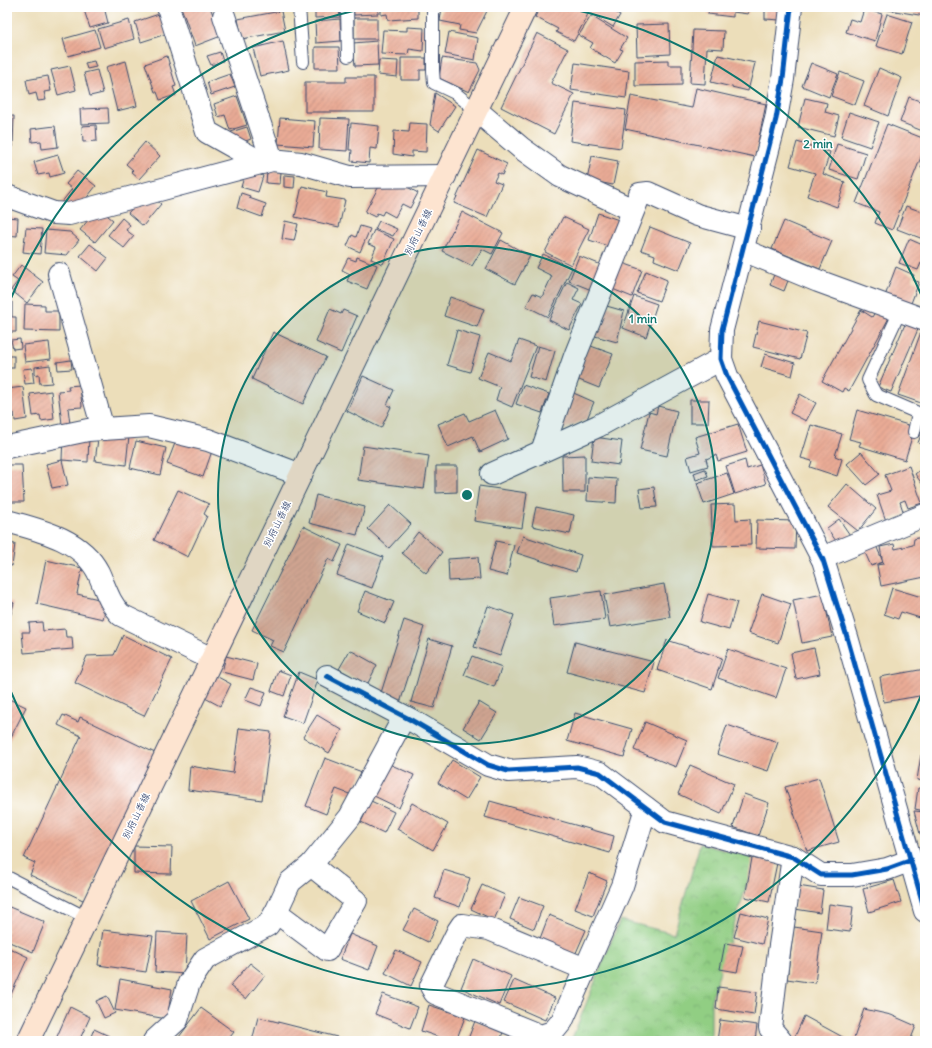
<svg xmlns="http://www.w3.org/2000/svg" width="932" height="1048" font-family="Delius,'Klee One',sans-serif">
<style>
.park{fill:url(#park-crowns);stroke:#567e70}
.building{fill:url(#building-hatch)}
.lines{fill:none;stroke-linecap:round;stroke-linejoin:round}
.service-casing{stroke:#3a496c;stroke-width:14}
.minor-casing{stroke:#3a496c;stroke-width:24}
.tertiary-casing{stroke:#3a496c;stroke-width:24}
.secondary-casing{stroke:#3a496c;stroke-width:24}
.service{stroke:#fff;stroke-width:12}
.minor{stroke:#fff;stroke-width:22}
.tertiary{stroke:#fff;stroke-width:22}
.secondary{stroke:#fde4d0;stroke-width:22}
.cycleway-casing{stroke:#fff;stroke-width:8}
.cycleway{stroke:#0057b8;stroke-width:5}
.ring{fill:none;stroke:#0f766e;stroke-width:2}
.labels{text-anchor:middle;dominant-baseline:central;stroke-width:3;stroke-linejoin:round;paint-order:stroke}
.street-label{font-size:10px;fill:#1b2f5e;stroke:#fff}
.centre{fill:#0f766e;stroke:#fff;stroke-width:2}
.ring-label{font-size:12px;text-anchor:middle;font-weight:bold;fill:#0f766e;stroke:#fff;stroke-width:3;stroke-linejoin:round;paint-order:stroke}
</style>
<defs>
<pattern id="park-crowns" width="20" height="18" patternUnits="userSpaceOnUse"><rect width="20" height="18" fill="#91ce83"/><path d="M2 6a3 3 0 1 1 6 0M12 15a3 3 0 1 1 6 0" fill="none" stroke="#7cb174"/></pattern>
<pattern id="building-hatch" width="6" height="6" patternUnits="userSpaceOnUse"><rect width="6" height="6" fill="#e9ab95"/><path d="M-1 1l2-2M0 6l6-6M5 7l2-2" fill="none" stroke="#c79383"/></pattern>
</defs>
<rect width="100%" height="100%" fill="#fff"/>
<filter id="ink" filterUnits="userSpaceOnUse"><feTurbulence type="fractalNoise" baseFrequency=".025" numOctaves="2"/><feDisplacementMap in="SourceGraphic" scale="8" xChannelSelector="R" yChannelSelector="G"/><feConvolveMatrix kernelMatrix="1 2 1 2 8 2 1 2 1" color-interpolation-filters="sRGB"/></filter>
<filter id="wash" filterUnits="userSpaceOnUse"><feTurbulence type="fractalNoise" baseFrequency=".012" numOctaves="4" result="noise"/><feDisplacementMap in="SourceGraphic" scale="16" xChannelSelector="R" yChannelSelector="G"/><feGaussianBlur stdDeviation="0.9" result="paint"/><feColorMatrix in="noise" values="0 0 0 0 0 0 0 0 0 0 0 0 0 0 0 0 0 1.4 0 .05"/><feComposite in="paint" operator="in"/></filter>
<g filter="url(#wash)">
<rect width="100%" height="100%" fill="#ecdeba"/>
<polygon class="park" points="700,844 755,858 711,1000 711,1041 571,1041 620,920 674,934"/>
<g id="blocks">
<g class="building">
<polygon points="95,7 104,7 108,23 90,28 84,10"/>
<polygon points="181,7 210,7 221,36 195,46"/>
<polygon points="315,7 339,7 340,17 315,18"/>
<polygon points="353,7 378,7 378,14 354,15"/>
<polygon points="381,7 418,7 418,18 388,20 387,14 381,15"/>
<polygon points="442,7 489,7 476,33 459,30 460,25 440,21"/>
<polygon points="540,7 574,7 588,14 574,41 556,32 558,29 535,17"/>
<polygon points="581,7 607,7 620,15 613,27"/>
<polygon points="709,7 748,7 748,14 733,12 733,17 708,14"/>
<polygon points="765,7 781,7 780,20 765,19"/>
<polygon points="877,7 925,7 925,16 877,8"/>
<polygon points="864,9 882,14 875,41 846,32 850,19 860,22"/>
<polygon points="281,11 285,31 242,39 238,19"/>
<polygon points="159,14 166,34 141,42 135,22"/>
<polygon points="887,14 912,22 902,54 876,46"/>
<polygon points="591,16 627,38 620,49 623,50 615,63 590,48 593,43 579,35"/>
<rect x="354" y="18" width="23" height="21"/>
<polygon points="340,19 341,41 316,43 315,21"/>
<polygon points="129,20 134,39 104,48 98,29"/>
<polygon points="669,24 670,54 637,56 636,25"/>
<polygon points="407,27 424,28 423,51 409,49 408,55 381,54 383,30 407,31"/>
<polygon points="95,30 100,47 68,56 63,39"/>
<polygon points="693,30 724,31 723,49 707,48 705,84 690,83"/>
<polygon points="449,32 478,38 475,60 445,54"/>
<polygon points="537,33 568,49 551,83 574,94 554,134 501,107"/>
<polygon points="283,41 289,70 260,76 253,48"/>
<polygon points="377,41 378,65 355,66 353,43"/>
<polygon points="315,47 339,47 340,68 315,68"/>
<polygon points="220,52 223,61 211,65 207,56"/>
<polygon points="718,55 755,63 748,91 711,82"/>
<polygon points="167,56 176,86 173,87 176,95 160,100 157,92 155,92 145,64"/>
<polygon points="401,58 426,58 426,70 420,70 420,80 401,80"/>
<polygon points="442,58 477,63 480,70 469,92 439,78"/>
<polygon points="379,60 398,61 397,77 378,75"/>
<polygon points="668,60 668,65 682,65 682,85 635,86 635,61"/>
<polygon points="94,61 96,67 87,69 85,63"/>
<polygon points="126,61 137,106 117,111 106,67"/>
<polygon points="575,63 629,71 626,98 571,90"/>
<polygon points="811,63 838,74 829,97 802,86"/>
<polygon points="70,66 76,90 58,95 51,70"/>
<polygon points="879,68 902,78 888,116 864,106"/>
<polygon points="97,70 103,93 90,96 84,73"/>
<polygon points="840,72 864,81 855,105 831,96"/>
<polygon points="230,74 235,87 211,95 207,82"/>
<polygon points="48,76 51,91 44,92 46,100 38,101 36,93 29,95 26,80"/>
<polygon points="346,77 374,77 374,112 305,112 305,82 346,82"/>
<polygon points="696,88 766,104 755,157 625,129 631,96 692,108"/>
<polygon points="435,93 455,106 439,131 430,125"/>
<polygon points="237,96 247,125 230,130 225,115 218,117 214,104"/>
<polygon points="909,97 925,103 925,132 900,122"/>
<polygon points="805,98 827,103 825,112 839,116 834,136 798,127"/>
<polygon points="575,103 626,110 621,148 570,141"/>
<polygon points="108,108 109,123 81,124 80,109"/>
<polygon points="849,112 879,122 870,147 841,137"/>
<polygon points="7,116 14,116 13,146 7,146"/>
<polygon points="280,118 315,121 313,147 278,144"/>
<polygon points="320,118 349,119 347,151 319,149"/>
<polygon points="351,123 379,126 377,149 370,148 369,163 351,161 352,150 349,150"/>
<polygon points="410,123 427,124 426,152 412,151 412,157 393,154 394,131 409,132"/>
<polygon points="887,124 925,139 925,147 892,230 875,223 879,212 856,203"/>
<polygon points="96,125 97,141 83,142 82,126"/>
<polygon points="55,126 58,147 42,149 41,141 32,142 31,129"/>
<polygon points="247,127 251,139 240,143 233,139 231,132"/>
<polygon points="145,142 160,156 139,179 131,172 133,170 126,164"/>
<polygon points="797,142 830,152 823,174 845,182 837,207 807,196 815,173 790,166"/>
<polygon points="837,144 866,153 858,179 829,170"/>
<polygon points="478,150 507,164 502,175 498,173 494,181 502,184 487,217 454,203"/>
<polygon points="58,155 64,173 50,177 49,173 38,175 34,162"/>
<polygon points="592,156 618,161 613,185 587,180"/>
<polygon points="925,157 925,169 921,168"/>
<polygon points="77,171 96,186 77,210 61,203 72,189 66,184"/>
<polygon points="267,171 281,172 280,184 266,183"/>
<polygon points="253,172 263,176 258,192 241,187 245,174"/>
<polygon points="284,175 295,176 294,188 284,187"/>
<polygon points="402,184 418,193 410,208 402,204 395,217 384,211 382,215 377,213 375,217 365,212 378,188"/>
<polygon points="302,186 327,192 326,197 345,200 339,227 295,217"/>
<polygon points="241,193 250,196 249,198 266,204 262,217 237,208"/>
<polygon points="150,195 161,204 143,226 128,213 136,204 140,207"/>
<polygon points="906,206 925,213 925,235 923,239 897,229"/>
<polygon points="98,208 113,220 95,242 80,230"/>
<polygon points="462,212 503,233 492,254 482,249 472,266 442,251"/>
<polygon points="598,213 619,220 611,247 589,240"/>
<polygon points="7,217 18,218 17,236 7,235"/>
<polygon points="563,217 589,229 571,265 545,252"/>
<polygon points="122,218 130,225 126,230 134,236 124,248 108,235"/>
<polygon points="285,221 298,224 294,241 282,239"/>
<polygon points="379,221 397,229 393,236 375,229"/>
<polygon points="784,221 832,241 820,269 772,249"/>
<polygon points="360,226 370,229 360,252 347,246 352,235 356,237"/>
<polygon points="650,227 690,243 679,270 654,260 655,255 641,250"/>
<polygon points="26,228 42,229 40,254 23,252"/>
<polygon points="46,230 70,232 79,240 67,255 44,253"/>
<polygon points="374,230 394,239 383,264 371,259 376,247 368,244"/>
<polygon points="909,239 925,246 925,265 921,263 918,270 899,263"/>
<polygon points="501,240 530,256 515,284 486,269"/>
<polygon points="90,244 108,258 98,271 80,256"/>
<polygon points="543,254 572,268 548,317 526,306 533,293 542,297 552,276 536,268"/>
<polygon points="579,256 604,266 594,291 569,281"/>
<polygon points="357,257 377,265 367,289 347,281 350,274 342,270 348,258 356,261"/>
<polygon points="620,262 642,270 632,297 610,288"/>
<polygon points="21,265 43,282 27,303 11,290 18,281 12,277"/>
<polygon points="896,267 914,275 912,280 919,282 910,306 885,296"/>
<polygon points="646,271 667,280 659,301 637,293"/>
<polygon points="775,272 789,278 784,291 770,285"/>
<polygon points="567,282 579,288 573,300 582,304 569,330 549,320"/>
<polygon points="634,296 657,304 646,337 623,328"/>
<polygon points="450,297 484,309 477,327 444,316"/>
<polygon points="7,302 12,302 12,317 16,317 16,332 7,332"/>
<polygon points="25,304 45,305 45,311 59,311 59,332 24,331"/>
<polygon points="603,305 624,311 617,342 595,336"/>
<polygon points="330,309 341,314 343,310 357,316 341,353 316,342"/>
<polygon points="877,309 890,316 849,391 844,388 842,392 822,381 861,310 872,317"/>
<polygon points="759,321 807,333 800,359 753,347"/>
<polygon points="906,322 919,327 891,392 878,387"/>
<polygon points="457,330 480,337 470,372 447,365"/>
<polygon points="273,332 326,357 303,404 252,379"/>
<polygon points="921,332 925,334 925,391 921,403 898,395"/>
<polygon points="20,339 21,348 13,349 11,340"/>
<polygon points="519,340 536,346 512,407 496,400 500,387 478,378 489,352 511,361"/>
<polygon points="49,342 51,359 25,362 23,345"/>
<polygon points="588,345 613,354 599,388 574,378"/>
<polygon points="538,346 555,351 546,382 529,377"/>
<polygon points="765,354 795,363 792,376 761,367"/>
<rect x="7" y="356" width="7" height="12"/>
<polygon points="71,360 72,369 58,370 57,362"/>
<polygon points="50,365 52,383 40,384 39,374 35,375 35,367"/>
<polygon points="32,368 34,383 25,384 23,369"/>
<polygon points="363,376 394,390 387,405 391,407 381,428 347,411"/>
<polygon points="80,385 82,407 68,408 70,424 62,424 58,391 69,390 68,386"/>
<polygon points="523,385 549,394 542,413 516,404"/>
<polygon points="23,387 27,419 15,421 14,413 8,414 7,389"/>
<polygon points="51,391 54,419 41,421 40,415 33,416 30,394"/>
<polygon points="569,391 594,402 587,419 562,430 555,427"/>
<polygon points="800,394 816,403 806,421 790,413"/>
<polygon points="690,400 709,400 708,423 690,423"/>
<polygon points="658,406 677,411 667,456 640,450 649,412 656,414"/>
<polygon points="495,410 508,439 480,452 473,436 448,447 438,424 465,413 469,421"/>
<polygon points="857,410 915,427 905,460 859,446 861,442 849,439"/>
<polygon points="738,424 747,452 718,461 716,455 706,459 708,466 691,471 687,457 700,453 695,437"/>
<polygon points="925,424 925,445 918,443"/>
<polygon points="811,425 842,434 835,456 842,459 837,476 810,467 812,461 801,458"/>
<polygon points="99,432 129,436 126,465 95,461"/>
<polygon points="63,435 89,436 88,462 62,460 68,485 52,488 46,464 62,460"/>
<polygon points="594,437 622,441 619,465 591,461"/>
<polygon points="177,438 212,451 203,477 167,464"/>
<polygon points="136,441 166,448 160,475 130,468"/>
<polygon points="363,446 429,456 424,489 358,480"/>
<polygon points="861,452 880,474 866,485 847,464"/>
<polygon points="585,455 585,492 563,492 562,456"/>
<polygon points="745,460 747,469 760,465 766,484 735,494 726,466"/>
<polygon points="7,465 22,465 24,502 7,502"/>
<polygon points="436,466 457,466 457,492 436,493"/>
<polygon points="909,466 922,503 908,508 905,500 900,502 904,514 886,521 877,495 891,491 885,475"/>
<polygon points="925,466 925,488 915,474"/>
<polygon points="705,469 708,476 696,480 694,473"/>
<polygon points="727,473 734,494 704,504 697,483"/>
<polygon points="588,477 617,479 616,503 587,501"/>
<polygon points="847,484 876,509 858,531 828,507"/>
<polygon points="479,486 527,493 522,528 474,521"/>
<polygon points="654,487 657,507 642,508 639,489"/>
<polygon points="178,490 209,504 204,514 207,516 188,557 154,540"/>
<polygon points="316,495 365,507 357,535 309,523"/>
<polygon points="735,504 736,520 750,519 751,545 713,546 711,505"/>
<polygon points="390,505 411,524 389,548 368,529"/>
<polygon points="536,507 574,515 570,534 532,526"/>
<polygon points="839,519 852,538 836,541 827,528"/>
<polygon points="757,520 796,521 795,549 756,548"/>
<polygon points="303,526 342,545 334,562 328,559 284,652 270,646 273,640 252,630"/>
<polygon points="418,532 442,552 426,573 402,553"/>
<polygon points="523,536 581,555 576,572 517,553"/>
<polygon points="925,536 925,577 881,586 877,565 883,564 880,547 894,544 895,549 913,545 914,539"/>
<polygon points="496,541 514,545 507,576 488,571"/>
<polygon points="7,543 15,544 12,566 7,565"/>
<polygon points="875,543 883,562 871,566 863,548"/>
<polygon points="349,544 383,557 372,588 337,575"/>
<polygon points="478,557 480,579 449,581 448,559"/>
<polygon points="46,560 82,568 77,594 107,601 103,619 37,604"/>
<polygon points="664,584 670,617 610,627 604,595"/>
<polygon points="892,588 925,598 920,618 901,612 898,619 884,614"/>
<polygon points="365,591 394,602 385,623 357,611"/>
<polygon points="601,591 605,619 554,626 550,598"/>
<polygon points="708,594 737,602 729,630 700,622"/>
<polygon points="762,594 791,604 778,643 748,633"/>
<polygon points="823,594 832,637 802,643 793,600"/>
<polygon points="7,601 14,603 7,628"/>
<polygon points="488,606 514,615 500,656 474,647"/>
<polygon points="404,620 424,627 400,703 380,696"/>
<polygon points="42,622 43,631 65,629 66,637 72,637 73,649 24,653 22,632 30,632 29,623"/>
<polygon points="123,635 172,659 144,716 75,683 87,656 114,655"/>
<polygon points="429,639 452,646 434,708 411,702"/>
<polygon points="667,640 722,658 712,689 657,670"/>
<polygon points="575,642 654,662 645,693 567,672"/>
<polygon points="814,648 820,674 796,679 791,653"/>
<polygon points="728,649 786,669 776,698 718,678"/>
<polygon points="350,650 377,665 367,685 339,669"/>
<polygon points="226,656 257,664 253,680 222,672"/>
<polygon points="472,656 502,667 494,687 464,675"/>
<polygon points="925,669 925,695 884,702 880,677"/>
<polygon points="278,670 291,675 284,696 271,691"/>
<polygon points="299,672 318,680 303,723 283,716"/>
<polygon points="216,676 231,684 220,706 205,698"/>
<polygon points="251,687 266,692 261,706 245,700"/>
<polygon points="7,698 26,707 7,745"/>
<polygon points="479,702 497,713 481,739 463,728"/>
<polygon points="575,713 632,729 624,757 567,741"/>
<polygon points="63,715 78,722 80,717 155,753 85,901 30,875 35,863 24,858 81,736 58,725"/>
<polygon points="317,715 342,730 329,753 303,737"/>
<polygon points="645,722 687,740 676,767 634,750"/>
<polygon points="727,725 778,742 768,771 717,754"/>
<polygon points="239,728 271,732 262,800 188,790 190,766 233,773"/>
<polygon points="921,755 925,756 925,781 917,780"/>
<polygon points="325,758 362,772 352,795 336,789 326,814 306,806"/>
<polygon points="452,760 480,777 466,800 438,783"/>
<polygon points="387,763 414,775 399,808 372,795"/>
<polygon points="690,765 734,784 721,814 678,794"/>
<polygon points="819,778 839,842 807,851 785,787"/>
<polygon points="918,788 925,789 925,811 915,809"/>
<polygon points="744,794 769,803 758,836 733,827"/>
<polygon points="371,801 394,812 384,833 361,822"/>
<polygon points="490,801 614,836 610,853 485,817"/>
<polygon points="412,803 448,824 433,850 397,829"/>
<polygon points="914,811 925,812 925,834 920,834"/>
<polygon points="923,842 925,842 925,860 920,859"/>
<polygon points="134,846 172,847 171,874 134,873"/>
<polygon points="752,858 777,863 769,902 745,897"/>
<polygon points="444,870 470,878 460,907 435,898"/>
<polygon points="589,873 607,881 593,916 575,909"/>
<polygon points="894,880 901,902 869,912 863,889"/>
<polygon points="229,881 249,919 210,939 191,901"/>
<polygon points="482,885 505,895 494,920 471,909"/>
<polygon points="798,886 823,890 820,913 795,909"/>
<polygon points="519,897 543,906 534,929 510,919"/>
<polygon points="829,904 853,907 850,932 826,929"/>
<polygon points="7,906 45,922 33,952 7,941"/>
<polygon points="414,909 438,921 428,942 403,930"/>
<polygon points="741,912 768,919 762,944 734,937"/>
<polygon points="549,915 586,930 575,955 539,941"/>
<polygon points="794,927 822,931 815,983 787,979"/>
<polygon points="103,930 153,936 146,972 98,965"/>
<polygon points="157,932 187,934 185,974 155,972"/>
<polygon points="350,934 378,946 369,970 340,959"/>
<polygon points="725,943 743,946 737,972 720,969"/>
<polygon points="7,947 28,957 7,1003"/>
<polygon points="396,950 422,962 411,986 385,973"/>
<polygon points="473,959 511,976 499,1005 461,988"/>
<polygon points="250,963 265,975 246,999 230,986"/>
<polygon points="120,979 172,989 167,1019 115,1010"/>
<polygon points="514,980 555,998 545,1020 504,1002"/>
<polygon points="718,987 757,992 754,1015 716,1009"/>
<polygon points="383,994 418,1007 410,1028 375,1014"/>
<polygon points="107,996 115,1013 104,1018 96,1001"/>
<polygon points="429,1005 465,1017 456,1041 450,1041 421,1031"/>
<polygon points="70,1007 90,1017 79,1041 55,1041"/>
<polygon points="201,1008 234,1032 227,1041 176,1041"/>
<polygon points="864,1009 891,1015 916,1026 910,1041 853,1041"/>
<polygon points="804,1016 850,1041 793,1041"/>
<polygon points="258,1017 337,1037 336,1041 252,1041"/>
<polygon points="720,1020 757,1025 755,1041 717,1041"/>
<polygon points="475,1021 503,1032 500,1041 474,1041 468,1039"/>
<polygon points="94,1029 109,1036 106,1041 89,1041"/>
</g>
</g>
</g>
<g filter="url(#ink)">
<use href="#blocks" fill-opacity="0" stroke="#3a496c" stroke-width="1"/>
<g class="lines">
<g class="service-casing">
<g id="service">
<polyline points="299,7 303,62"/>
<polyline points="347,7 348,56"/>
<polyline points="433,7 433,71 434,83 455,93 476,110"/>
<polyline points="900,311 868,380 876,395 918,413 914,432"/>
<polyline points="7,877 87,918"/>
</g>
</g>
<g class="minor-casing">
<g id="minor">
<polyline points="168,7 207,132 262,163"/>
<polyline points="224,16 272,160"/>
<polyline points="476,110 521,148 560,176 633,210"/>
<polyline points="7,196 54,213 69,214 272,160 301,163 350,177 445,176"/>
<polyline points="743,250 818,281 925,320"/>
<polyline points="59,274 103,429"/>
<polyline points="7,447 88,430 149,426 208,440 301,475"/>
<polyline points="542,451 575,356 640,194 648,193 697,215 749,229"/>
<polyline points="492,474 598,426 721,359"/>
<path d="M7,521C40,530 81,539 98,572C105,587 109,603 121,615L212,659"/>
<polyline points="822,558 925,515"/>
<polyline points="327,676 411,720 488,765 508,771 577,767 600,773 665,822 793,857 821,875 852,875 887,869 909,861"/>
<polyline points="276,912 327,950 356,901 311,865"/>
<polyline points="585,969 489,929 462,925 458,931 431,986 435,993 541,1036 553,1032 562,1021 622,886 646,808"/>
<polyline points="154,1041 177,1020 189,983 205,959 268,925 276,912 290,882 311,865 350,817 404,717"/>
<polyline points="781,1041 770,1028 778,959 793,857"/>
</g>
</g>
<g class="tertiary-casing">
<polyline id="tertiary" points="791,7 783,79 776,119 722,330 721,359 727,376 823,560 847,637 925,911"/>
</g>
<g class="secondary-casing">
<polyline id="secondary" points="28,1041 526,7"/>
</g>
<use href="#service" class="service"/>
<use href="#minor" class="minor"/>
<use href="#tertiary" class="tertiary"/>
<use href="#secondary" class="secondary"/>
<g class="cycleway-casing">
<g id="cycleway">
<polyline points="791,7 783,79 776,119 722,330 721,359 727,376 823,560 847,637 925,911"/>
<polyline points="327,676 411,720 488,765 508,771 577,767 600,773 665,822 793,857 821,875 852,875 887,869 909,861"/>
</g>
</g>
<use href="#cycleway" class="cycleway"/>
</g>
</g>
<circle cx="467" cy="495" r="249" fill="#0f766e" fill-opacity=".12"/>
<g class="ring">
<circle cx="467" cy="495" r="249"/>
<path d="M924 689A497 497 0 0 1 8 685M8 305A497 497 0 0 1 372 7M562 7A497 497 0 0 1 924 301"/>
</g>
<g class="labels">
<g class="street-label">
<text transform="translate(418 232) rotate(-64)">別府山香線</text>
<text transform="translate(277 524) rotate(-64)">別府山香線</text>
<text transform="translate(136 816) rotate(-64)">別府山香線</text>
</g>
</g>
<circle cx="467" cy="495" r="6" class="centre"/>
<g class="ring-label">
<text x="818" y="148">2 min</text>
<text x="643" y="323">1 min</text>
</g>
<rect width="932" height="1048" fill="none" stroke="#fff" stroke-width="24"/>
</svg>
